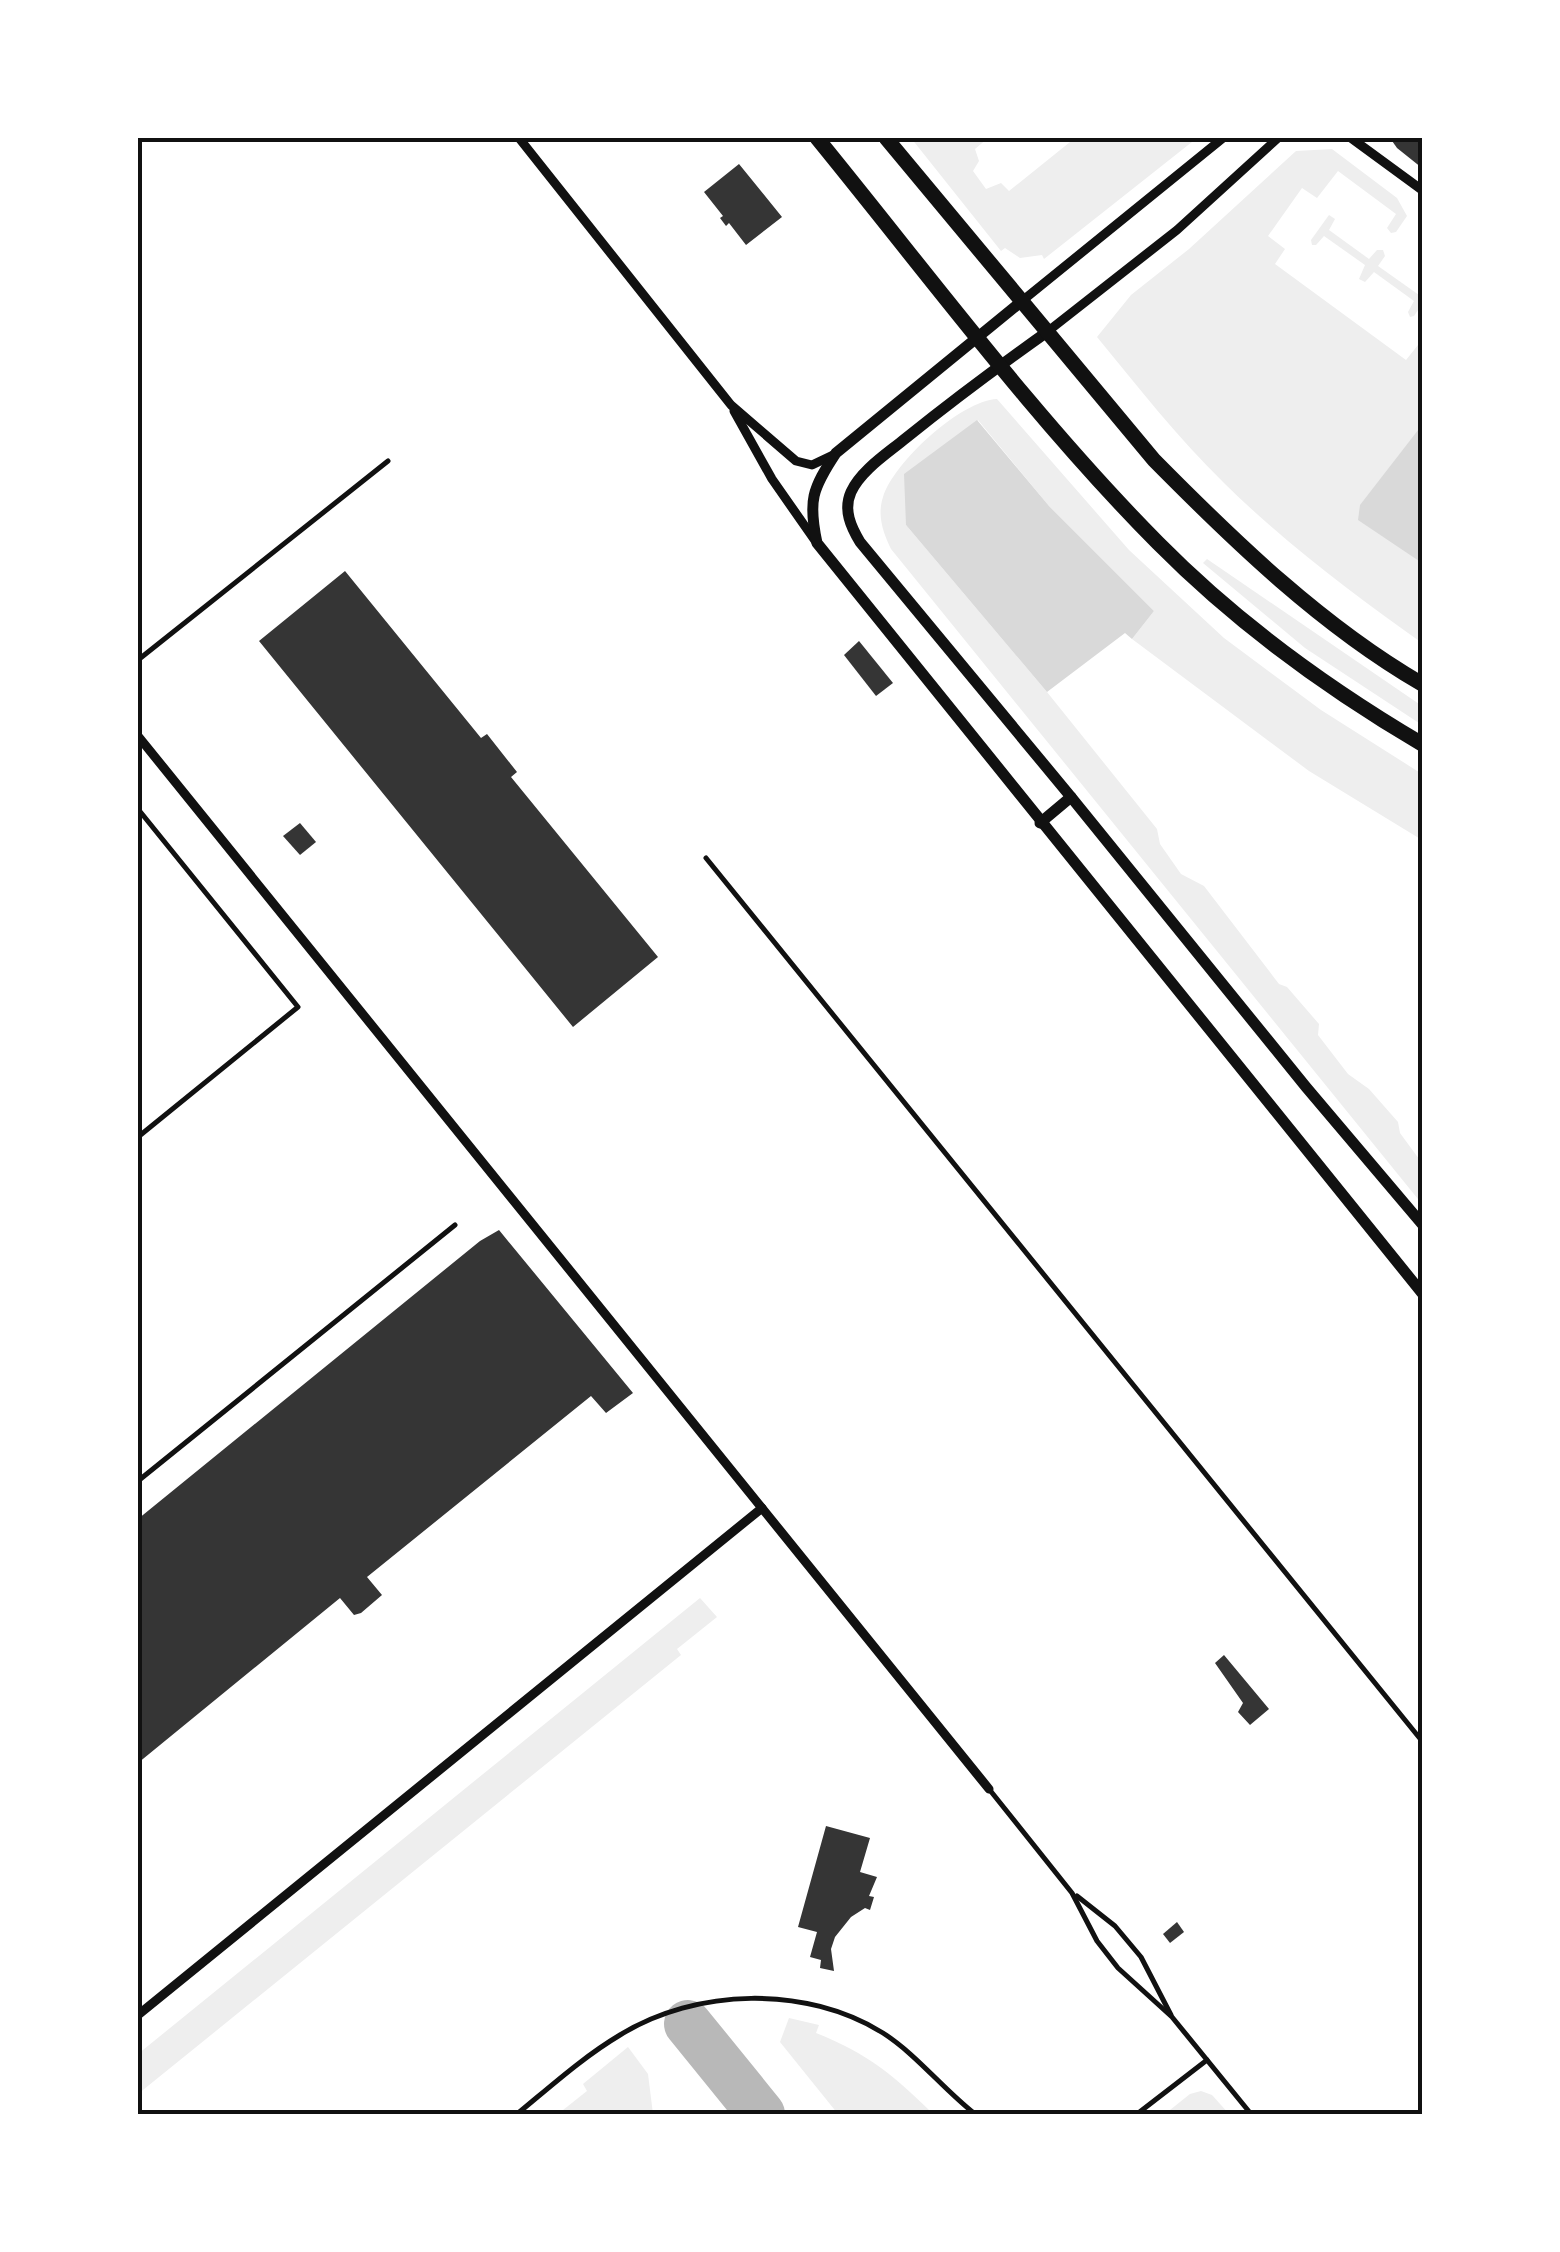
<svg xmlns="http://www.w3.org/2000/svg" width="1560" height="2252" font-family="Jost,sans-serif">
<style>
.green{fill:#eee}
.water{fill:#d9d9d9}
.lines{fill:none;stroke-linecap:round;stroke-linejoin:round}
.taxiway{stroke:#b8b8b8;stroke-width:48}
.building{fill:#353535}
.service{stroke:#111;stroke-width:5}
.minor{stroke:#111;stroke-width:9}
.tertiary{stroke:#111;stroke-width:11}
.primary{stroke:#111;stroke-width:15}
.neatline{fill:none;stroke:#111;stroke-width:4}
</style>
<rect width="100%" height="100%" fill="#fff"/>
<g class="green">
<polygon points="911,138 988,138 975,149 979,161 973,171 986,189 1001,183 1009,191 1075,138 1197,138 1044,259 1042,255 1020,258 1005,248 1001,251"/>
<path d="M1332,149L1397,198L1407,216L1396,232L1391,233L1387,228L1396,214L1338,171L1317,198L1302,188L1268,236L1285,249L1275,264L1406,360L1418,345L1422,349V643C1353,594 1285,543 1224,483C1178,438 1138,387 1097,337L1131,295L1189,249L1296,151Z"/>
<polygon points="1329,215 1335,219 1329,230 1369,259 1377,250 1383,250 1385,256 1378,266 1419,295 1422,291 1422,304 1414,316 1410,317 1408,312 1414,301 1374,272 1365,282 1359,279 1365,265 1324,236 1316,245 1312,245 1311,240"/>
<path d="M997,399L1129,550L1224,638L1321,710L1422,774V840L1309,771L1132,639L1154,611L1049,506L978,420L906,525L1047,692L1157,829L1160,844L1181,874L1204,886L1279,984L1287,987L1319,1024L1318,1035L1348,1074L1369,1089L1398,1122L1400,1133L1422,1163V1204L891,549C883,532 877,516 883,497C894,462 960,401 997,399Z"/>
<polygon points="1207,559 1422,706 1422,725 1305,648 1203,563"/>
<polygon points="700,1598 717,1617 677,1649 681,1655 138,2094 138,2054"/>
<path d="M789,2018L819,2025L816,2033C867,2053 895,2076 933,2114H838L780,2042Z"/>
<polygon points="628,2047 648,2074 653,2114 558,2114 587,2091 583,2084"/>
<polygon points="1201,2091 1212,2095 1229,2114 1165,2114 1190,2094"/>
</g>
<g class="water">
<polygon points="977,420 1049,506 1154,611 1132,639 1125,633 1047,692 906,525 904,474"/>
<polygon points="1422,425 1422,563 1358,520 1360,505"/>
</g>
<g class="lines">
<polyline class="taxiway" points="688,2024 761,2114"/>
</g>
<g class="building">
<polygon points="1390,138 1422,138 1422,168 1397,148"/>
<polygon points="739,164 782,217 746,245 729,223 726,226 720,218 723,216 704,192"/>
<polygon points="345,571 481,738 487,734 517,772 511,777 658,957 573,1027 259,641"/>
<polygon points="859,641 893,683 876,696 844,655"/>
<polygon points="300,823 316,842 300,855 283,836"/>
<polygon points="499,1230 633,1393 606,1413 591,1396 367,1577 382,1595 361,1613 354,1615 340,1598 138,1763 138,1519 480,1241"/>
<polygon points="1224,1655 1269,1709 1250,1725 1238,1712 1243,1703 1215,1663"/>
<polygon points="826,1826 870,1838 860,1872 877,1877 869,1896 874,1897 870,1910 865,1908 851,1917 835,1937 831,1949 834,1971 820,1968 821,1960 810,1957 817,1932 798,1927"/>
<polygon points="1177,1922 1184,1932 1170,1943 1163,1934"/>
</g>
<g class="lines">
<g class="service">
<polyline points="138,660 388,461"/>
<polyline points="138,809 298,1007 138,1137"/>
<polyline points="706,858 1422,1741"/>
<polyline points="138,1481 455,1225"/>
<polyline points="989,1789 1072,1893 1097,1941 1118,1968 1172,2017 1251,2114"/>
<polyline points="1077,1896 1115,1926 1141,1957 1171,2015"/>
<path d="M517,2114C550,2087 583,2057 620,2035C696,1988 806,1985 883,2033C917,2055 943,2089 975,2114"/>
<polyline points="1137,2114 1207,2060"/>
<polyline points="1417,2114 1422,2110"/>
</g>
<g class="minor">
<polyline points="519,138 731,405 796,461 812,465 833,455"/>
<polyline points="1351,138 1422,190"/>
<polyline points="1022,301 1223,138"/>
<polyline points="1047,332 1177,230 1278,138"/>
<polyline points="734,411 772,479 816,542"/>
<polyline points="138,736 989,1789"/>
<polyline points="138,2015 762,1508"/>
</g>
<g class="tertiary">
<path d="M1022,301L836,453C812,489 808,501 817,543L1422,1293"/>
<path d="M1047,332C999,366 952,401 906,438C888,453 861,470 851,492C843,510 851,527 860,542L1071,797L1306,1087L1422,1224"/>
<polyline points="1040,823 1071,797"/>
</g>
<g class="primary">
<path d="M817,138C928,274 1034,418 1158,543C1236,622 1327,688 1422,744"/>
<path d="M886,138L1154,460C1235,542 1322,626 1422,684"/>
</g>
</g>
<rect width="1560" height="2252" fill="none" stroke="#ffffff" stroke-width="280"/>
<rect x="140" y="140" width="1280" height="1972" class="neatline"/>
</svg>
